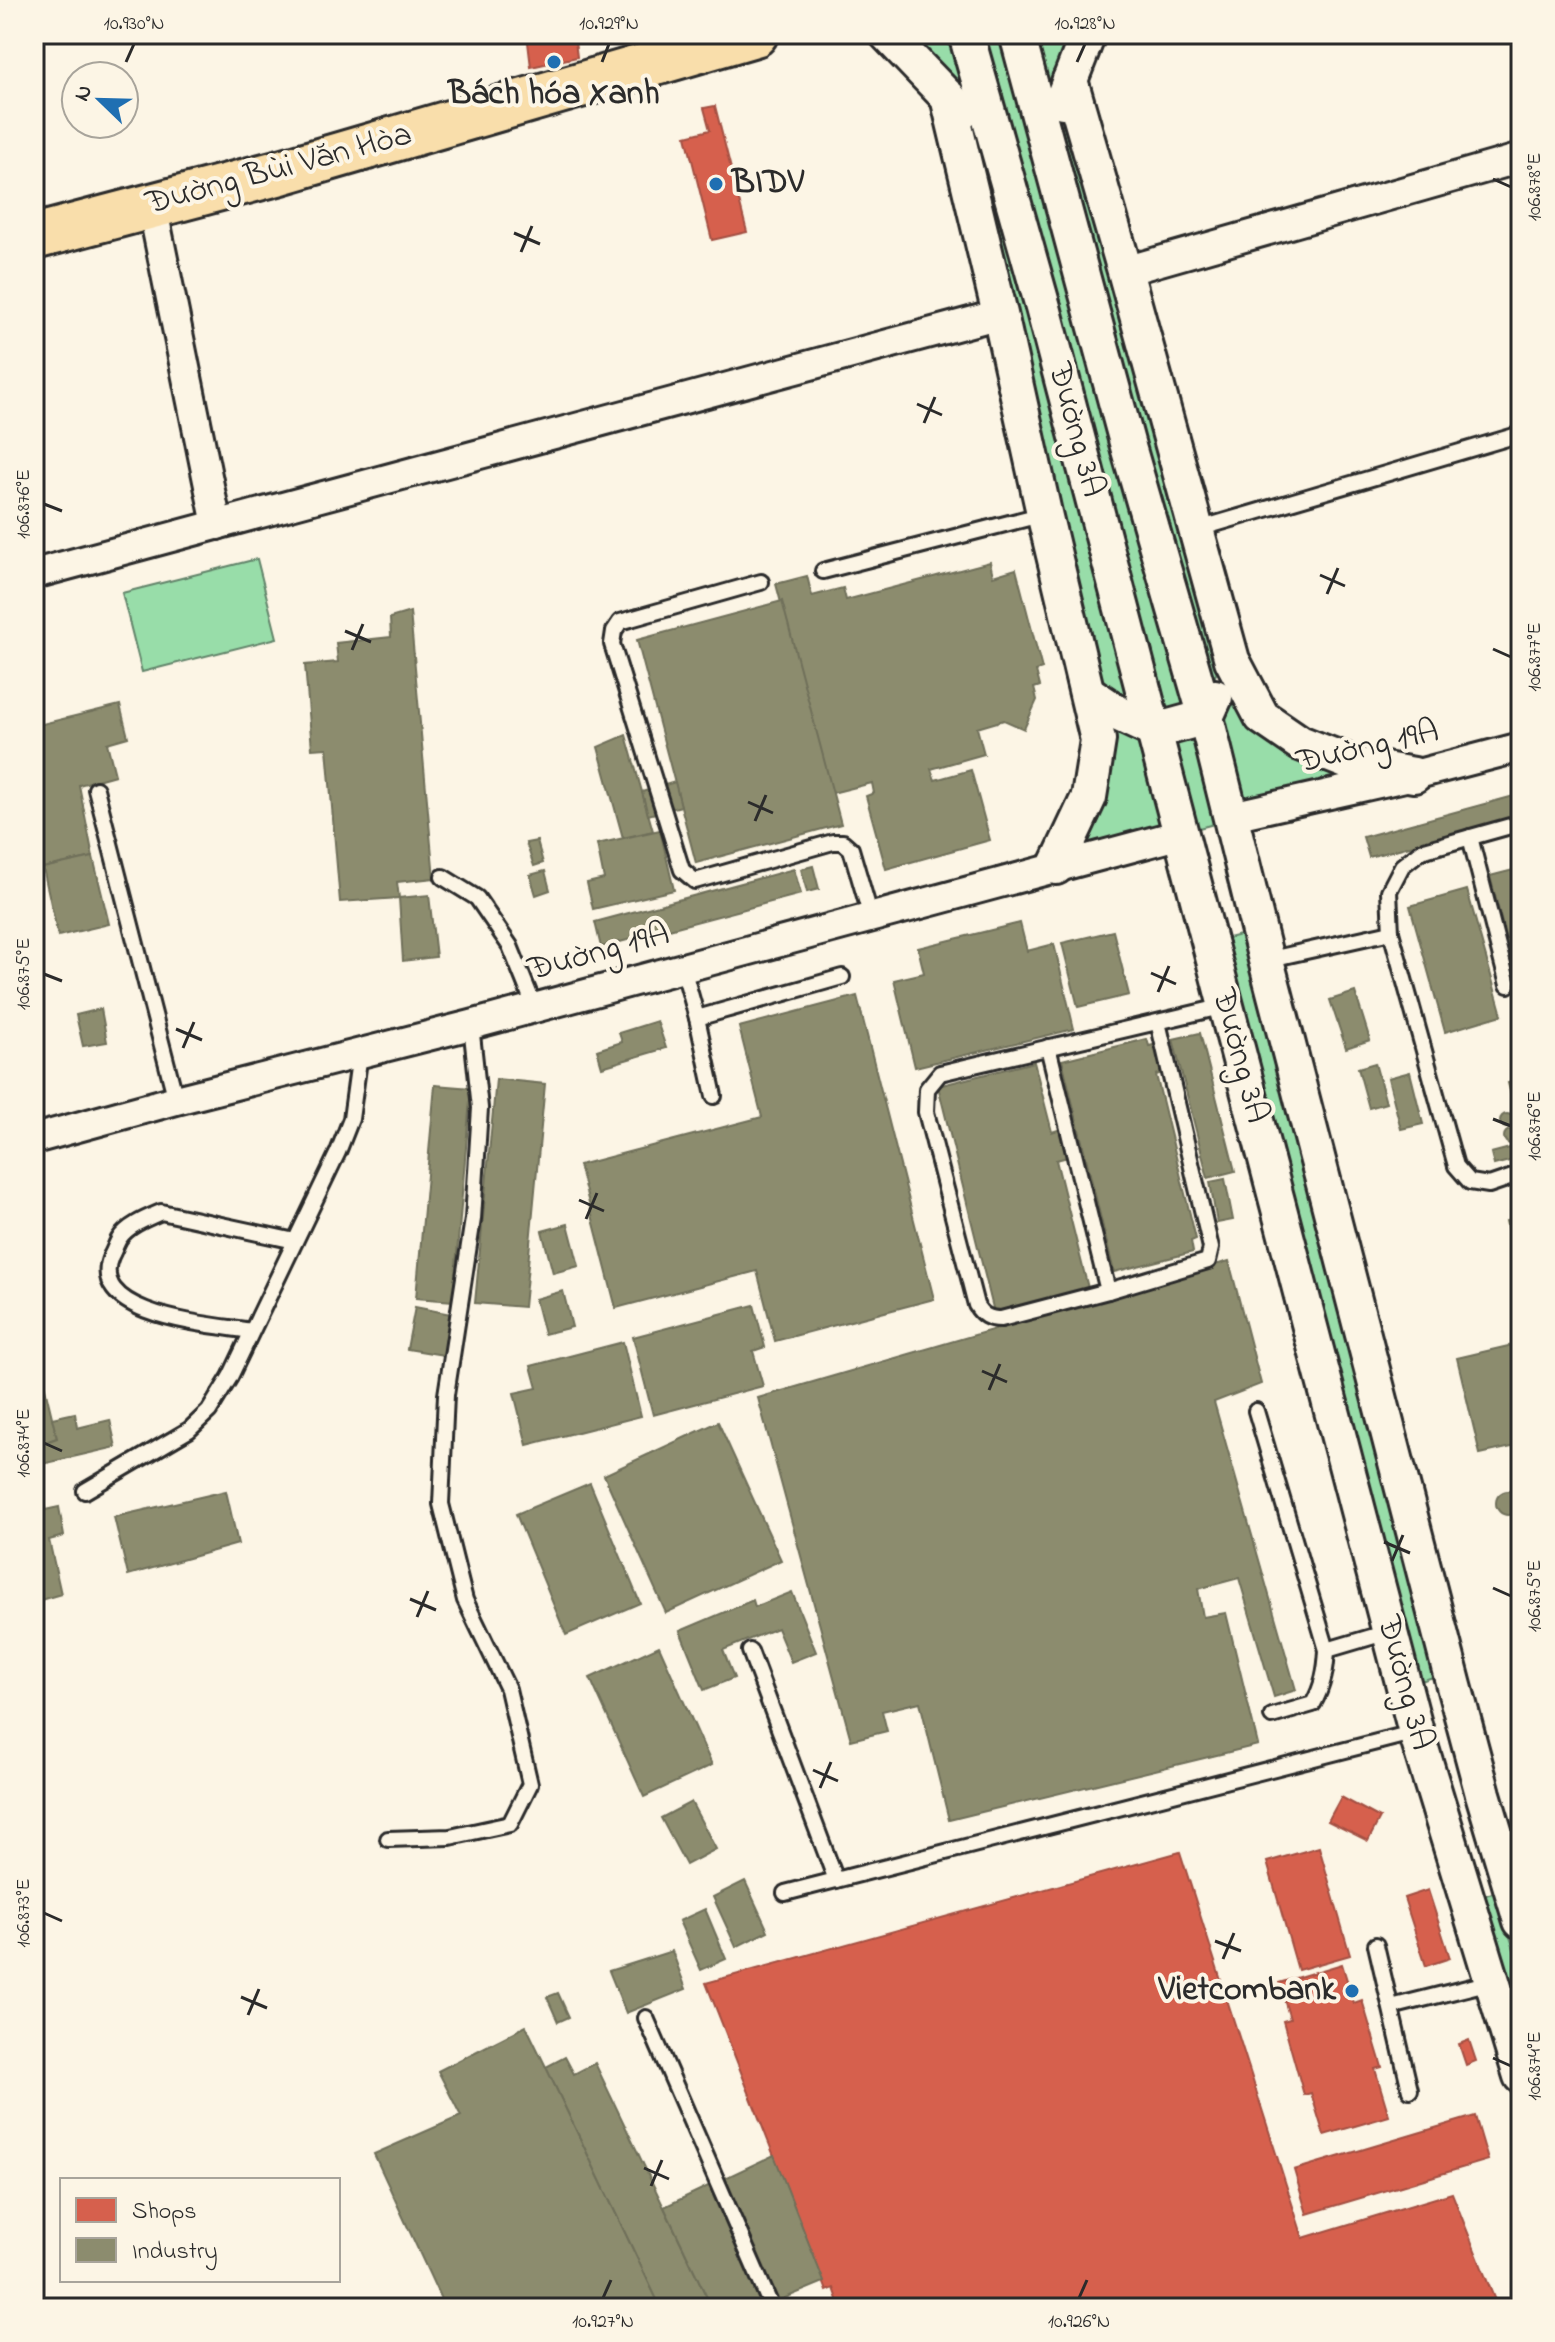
<svg xmlns="http://www.w3.org/2000/svg" width="1555" height="2342" font-family="'Indie Flower',sans-serif">
<style>
.green{fill:#98dda9;stroke:#62846a;stroke-width:2}
.shops{fill:#d6604d;stroke:#a35043;stroke-width:2}
.industry{fill:#8c8c6e;stroke:#6f6f5a;stroke-width:2}
.lines{fill:none;stroke-linecap:round;stroke-linejoin:round}
.service-casing{stroke:#2b2b2b;stroke-width:20}
.minor-casing{stroke:#2b2b2b;stroke-width:34}
.tertiary-casing{stroke:#2b2b2b;stroke-width:40}
.primary-casing{stroke:#2b2b2b;stroke-width:50}
.service{stroke:#fcf5e5;stroke-width:14}
.minor{stroke:#fcf5e5;stroke-width:28}
.tertiary{stroke:#fcf5e5;stroke-width:34}
.primary{stroke:#f9deab;stroke-width:44}
.ticks{fill:none;stroke:#2b2b2b;stroke-width:3}
.poi-dot{fill:#1f6fb2;stroke:#fcf5e5;stroke-width:3}
.labels{text-anchor:middle;dominant-baseline:central;stroke-width:8;stroke-linejoin:round;paint-order:stroke}
.poi-label{font-size:34px;font-weight:bold;fill:#2b2b2b;stroke:#fcf5e5}
.street-label{font-size:34px;fill:#2b2b2b;stroke:#fcf5e5}
.neatline{fill:none;stroke:#2b2b2b;stroke-width:3}
.ticks-label{font-size:20px;text-anchor:middle;fill:#2b2b2b}
</style>
<rect width="100%" height="100%" fill="#fcf5e5"/>
<filter id="ink" filterUnits="userSpaceOnUse"><feTurbulence type="fractalNoise" baseFrequency=".0125" numOctaves="2"/><feDisplacementMap in="SourceGraphic" scale="16" xChannelSelector="R" yChannelSelector="G"/><feConvolveMatrix kernelMatrix="1 2 1 2 8 2 1 2 1" color-interpolation-filters="sRGB"/></filter>
<g filter="url(#ink)">
<g class="green">
<polygon points="908,34 950,34 974,111"/>
<polygon points="982,34 1000,34 1189,712 1167,718"/>
<polygon points="1033,34 1072,34 1052,101"/>
<polygon points="1065,116 1219,667 1212,683 1135,410 1060,129"/>
<polygon points="973,136 983,147 1135,712 1103,693"/>
<polygon points="257,559 277,638 142,672 122,593"/>
<polygon points="1229,687 1353,780 1246,813 1219,709"/>
<polygon points="1108,718 1140,734 1167,836 1081,857 1104,798"/>
<polygon points="1194,729 1218,823 1195,829 1171,735"/>
<polygon points="1244,934 1436,1676 1418,1682 1224,939"/>
<polygon points="1496,1892 1521,1972 1521,2025 1482,1896"/>
</g>
<g class="shops">
<polygon points="527,34 574,34 577,57 531,67"/>
<polygon points="715,106 747,232 712,240 686,136 710,130 704,108"/>
<polygon points="1341,1797 1380,1818 1368,1841 1328,1821"/>
<polygon points="1319,1847 1350,1955 1298,1970 1267,1862"/>
<polygon points="1180,1852 1303,2238 1452,2193 1498,2308 841,2308 834,2288 827,2291 706,1983"/>
<polygon points="1428,1890 1450,1958 1426,1966 1404,1898"/>
<polygon points="1342,1964 1354,2003 1362,2000 1382,2067 1375,2069 1389,2116 1324,2135 1311,2093 1304,2095 1283,2021 1290,2019 1279,1983"/>
<polygon points="1469,2040 1476,2061 1466,2065 1459,2044"/>
<polygon points="1475,2116 1488,2160 1307,2214 1294,2170"/>
</g>
<g class="industry">
<polygon points="990,562 993,576 1016,569 1042,669 1036,671 1040,686 1034,688 1037,700 1024,729 1004,720 977,728 984,754 931,769 935,780 971,770 990,840 886,869 866,796 874,793 872,783 832,793 776,584 807,576 812,596 843,588 846,600"/>
<polygon points="782,601 841,824 696,863 637,640"/>
<polygon points="410,612 434,878 397,882 399,898 340,902 327,748 312,749 305,665 338,662 336,643 391,637 390,618"/>
<polygon points="120,705 128,737 107,743 115,775 79,785 93,857 43,868 34,830 34,726"/>
<polygon points="626,735 653,831 623,838 598,747"/>
<polygon points="675,782 681,806 648,815 642,792"/>
<polygon points="1521,794 1521,816 1369,857 1363,837"/>
<polygon points="660,830 674,890 593,909 587,883 604,879 597,844"/>
<polygon points="537,841 543,863 534,866 526,843"/>
<polygon points="93,857 109,924 58,936 43,868"/>
<polygon points="813,866 819,889 807,892 801,869"/>
<polygon points="1521,868 1521,998 1490,876"/>
<polygon points="794,869 801,894 601,947 595,922"/>
<polygon points="545,871 550,890 536,895 530,875"/>
<polygon points="1467,890 1502,1015 1445,1032 1410,906"/>
<polygon points="429,895 436,957 403,961 399,898"/>
<polygon points="1020,923 1027,951 1054,944 1074,1029 915,1067 894,980 924,973 918,948"/>
<polygon points="1113,931 1129,995 1078,1007 1062,943"/>
<polygon points="1355,992 1370,1040 1346,1048 1330,1000"/>
<polygon points="857,996 934,1299 775,1341 757,1271 616,1308 579,1165 762,1117 739,1027"/>
<polygon points="101,1009 107,1042 83,1046 76,1015"/>
<polygon points="657,1021 666,1048 602,1067 597,1050 622,1042 619,1033"/>
<polygon points="1200,1033 1235,1171 1208,1178 1173,1039"/>
<polygon points="1147,1039 1149,1046 1158,1044 1165,1072 1156,1075 1196,1239 1191,1241 1193,1252 1114,1272 1062,1060"/>
<polygon points="1034,1062 1052,1132 1061,1129 1068,1157 1056,1160 1088,1288 994,1312 938,1086"/>
<polygon points="1375,1063 1386,1103 1369,1108 1358,1068"/>
<polygon points="1410,1072 1423,1124 1401,1129 1388,1078"/>
<polygon points="496,1079 545,1084 524,1307 475,1303"/>
<polygon points="1521,1080 1521,1134 1508,1083"/>
<polygon points="435,1085 471,1088 453,1301 416,1298"/>
<circle cx="1507" cy="1121" r="7"/>
<circle cx="1511" cy="1137" r="7"/>
<polygon points="1521,1145 1521,1158 1494,1165 1491,1153"/>
<polygon points="1225,1179 1233,1220 1217,1223 1210,1182"/>
<polygon points="1521,1218 1521,1288 1506,1221"/>
<polygon points="568,1224 579,1266 553,1273 542,1231"/>
<polygon points="1229,1261 1261,1384 1214,1402 1296,1690 1274,1697 1239,1578 1198,1589 1203,1617 1226,1613 1258,1745 949,1820 920,1702 882,1711 887,1731 851,1740 758,1398"/>
<polygon points="563,1291 572,1327 544,1334 535,1299"/>
<polygon points="754,1305 765,1347 753,1351 763,1386 653,1415 633,1337"/>
<polygon points="415,1307 451,1314 444,1355 407,1349"/>
<polygon points="34,1342 57,1438 34,1446"/>
<polygon points="623,1342 641,1416 527,1445 514,1393 537,1388 531,1366"/>
<polygon points="1521,1343 1521,1445 1480,1454 1457,1358"/>
<polygon points="75,1413 77,1428 110,1420 116,1447 38,1465 35,1446 57,1438 52,1418"/>
<polygon points="718,1422 781,1560 666,1613 604,1475"/>
<polygon points="35,1446 45,1510 59,1507 64,1536 49,1540 61,1594 34,1602"/>
<polygon points="590,1483 640,1603 566,1635 516,1514"/>
<circle cx="1508" cy="1503" r="12"/>
<polygon points="226,1491 238,1544 128,1575 114,1517"/>
<polygon points="1521,1555 1521,1591 1513,1557"/>
<polygon points="792,1592 816,1652 791,1662 777,1628 723,1650 734,1678 704,1690 680,1631 753,1600 755,1607"/>
<polygon points="659,1646 712,1765 644,1797 590,1678"/>
<polygon points="691,1802 716,1849 686,1865 661,1818"/>
<polygon points="745,1881 768,1931 736,1947 713,1897"/>
<polygon points="705,1909 726,1959 701,1970 679,1921"/>
<polygon points="672,1951 686,1989 626,2013 609,1971"/>
<polygon points="558,1993 569,2017 558,2022 547,1997"/>
<polygon points="526,2026 546,2067 661,2308 445,2308 374,2154 461,2116 438,2071"/>
<polygon points="565,2057 574,2074 595,2063 712,2308 661,2308 546,2067"/>
<polygon points="774,2155 824,2282 761,2308 712,2308 664,2207"/>
</g>
<g class="lines">
<g class="service-casing">
<g id="service">
<polyline points="1195,530 1521,434"/>
<polyline points="823,571 1044,514"/>
<polyline points="761,582 620,622 614,631 612,644 682,870 695,881 833,842 843,842 851,849 871,917"/>
<polyline points="96,789 176,1100"/>
<polyline points="1470,837 1508,985"/>
<polyline points="443,877 477,898 510,946 535,1008"/>
<polyline points="1391,932 1389,891 1402,866 1421,851 1521,823"/>
<polyline points="1266,960 1391,932 1456,1166 1470,1182 1489,1185 1521,1174"/>
<polyline points="683,968 697,1018 842,977"/>
<polyline points="697,1018 714,1096"/>
<path d="M1158,1022L1211,1248L1208,1261L1108,1291L1001,1319C988,1319 982,1315 976,1305L926,1112L927,1089L940,1073L1225,1006"/>
<polyline points="1048,1047 1108,1291"/>
<path d="M251,1331C216,1325 85,1317 111,1256C114,1251 116,1244 119,1239C127,1226 147,1218 161,1212L295,1241"/>
<path d="M1256,1411L1327,1650C1326,1670 1323,1686 1313,1704L1272,1716"/>
<polyline points="85,1491 189,1430 209,1411 230,1377 338,1152 351,1119 360,1053"/>
<polyline points="1327,1650 1388,1632"/>
<polyline points="750,1651 836,1880"/>
<polyline points="388,1839 450,1837 510,1824 530,1784 508,1689 465,1600 441,1504 446,1395 473,1219 480,1108 471,1025"/>
<polyline points="785,1893 1416,1732"/>
<polyline points="1376,1945 1410,2090"/>
<polyline points="1391,2007 1491,1982"/>
<polyline points="646,2018 772,2308"/>
</g>
</g>
<g class="minor-casing">
<g id="minor">
<polyline points="152,205 217,525"/>
<polyline points="1125,271 1521,158"/>
<polyline points="34,574 1000,314"/>
<polyline points="1232,816 1414,775 1521,747"/>
<polyline points="34,1139 176,1100 471,1025 1181,834"/>
</g>
</g>
<g class="tertiary-casing">
<g id="tertiary">
<polyline points="887,34 962,112"/>
<polyline points="966,34 1043,307 1416,1732 1521,2076"/>
<polyline points="1017,34 1129,450 1206,717 1266,960 1454,1686 1483,1794 1521,1921"/>
<polyline points="1070,80 1125,271 1232,660 1262,717 1300,743 1356,765 1414,775"/>
<polyline points="948,97 1000,314 1044,513 1098,740 1089,797 1056,867"/>
<polyline points="1062,101 1088,34"/>
<polyline points="1088,693 1121,715 1155,731 1206,717 1215,697"/>
</g>
</g>
<g class="primary-casing">
<polyline id="primary" points="34,237 281,172 755,34"/>
</g>
<use href="#service" class="service"/>
<use href="#minor" class="minor"/>
<use href="#tertiary" class="tertiary"/>
<use href="#primary" class="primary"/>
</g>
</g>
<path class="ticks" d="M126,62L134,44M602,62L609,44M1077,62L1085,44M1493,179L1511,187M514,233L540,244M521,252L532,226M917,404L942,415M924,423L935,397M44,504L62,511M1320,575L1345,586M1327,594L1338,568M345,631L371,642M1493,649L1511,657M352,650L363,624M748,802L773,813M755,821L766,795M1151,973L1176,984M44,974L62,981M1158,992L1169,966M176,1029L202,1040M183,1048L194,1022M1493,1119L1511,1126M579,1200L604,1211M586,1219L597,1193M982,1371L1007,1382M989,1390L1000,1364M44,1443L62,1451M1384,1542L1410,1553M1392,1561L1403,1535M1493,1588L1511,1596M410,1599L436,1610M417,1617L428,1591M813,1770L838,1781M820,1788L831,1762M44,1913L62,1921M1215,1941L1241,1951M1223,1959L1234,1933M241,1997L267,2008M248,2015L259,1989M1493,2058L1511,2066M644,2168L669,2179M651,2186L662,2160M603,2298L611,2280M1079,2298L1087,2280"/>
<g class="poi-dot">
<circle cx="554" cy="62" r="8"/>
<circle cx="716" cy="184" r="8"/>
<circle cx="1352" cy="1991" r="8"/>
</g>
<g class="labels">
<g class="poi-label">
<text x="554" y="95">Bách hóa Xanh</text>
<text x="732" y="184" text-anchor="start">BIDV</text>
<text x="1336" y="1991" text-anchor="end">Vietcombank</text>
</g>
<g class="street-label">
<text transform="translate(279 170) rotate(-15)">Đường Bùi Văn Hòa</text>
<text transform="translate(1075 430) rotate(75)">Đường 3A</text>
<text transform="translate(1368 748) rotate(-13)">Đường 19A</text>
<text transform="translate(599 953) rotate(-15)">Đường 19A</text>
<text transform="translate(1239 1056) rotate(75)">Đường 3A</text>
<text transform="translate(1404 1683) rotate(75)">Đường 3A</text>
</g>
</g>
<rect width="1555" height="2342" fill="none" stroke="#fcf5e5" stroke-width="88"/>
<rect x="60" y="2178" width="280" height="104" fill="#fcf5e5" stroke="#a8a49b" stroke-width="2"/>
<rect x="76" y="2198" width="40" height="24" fill="#d6604d" stroke="#a8a49b" stroke-width="2"/>
<text x="132" y="2218" font-size="24" fill="#2b2b2b">Shops</text>
<rect x="76" y="2238" width="40" height="24" fill="#8c8c6e" stroke="#a8a49b" stroke-width="2"/>
<text x="132" y="2258" font-size="24" fill="#2b2b2b">Industry</text>
<g transform="translate(100 100) rotate(293)"><circle r="38" fill="#fcf5e5" stroke="#a8a49b" stroke-width="2"/>
<path d="M0-6L14 30L0 20L-14 30Z" fill="#1f6fb2"/>
<text y="-12" font-size="22" font-weight="bold" text-anchor="middle" fill="#2b2b2b">N</text>
</g>
<rect x="44" y="44" width="1467" height="2254" class="neatline"/>
<g class="ticks-label">
<text x="134" y="29">10.930°N</text>
<text x="609" y="29">10.929°N</text>
<text x="1085" y="29">10.928°N</text>
<text transform="translate(1533 187) rotate(-90)" y="7">106.878°E</text>
<text transform="translate(22 504) rotate(-90)" y="7">106.876°E</text>
<text transform="translate(1533 657) rotate(-90)" y="7">106.877°E</text>
<text transform="translate(22 974) rotate(-90)" y="7">106.875°E</text>
<text transform="translate(1533 1126) rotate(-90)" y="7">106.876°E</text>
<text transform="translate(22 1443) rotate(-90)" y="7">106.874°E</text>
<text transform="translate(1533 1596) rotate(-90)" y="7">106.875°E</text>
<text transform="translate(22 1913) rotate(-90)" y="7">106.873°E</text>
<text transform="translate(1533 2066) rotate(-90)" y="7">106.874°E</text>
<text x="603" y="2327">10.927°N</text>
<text x="1079" y="2327">10.926°N</text>
</g>
</svg>
